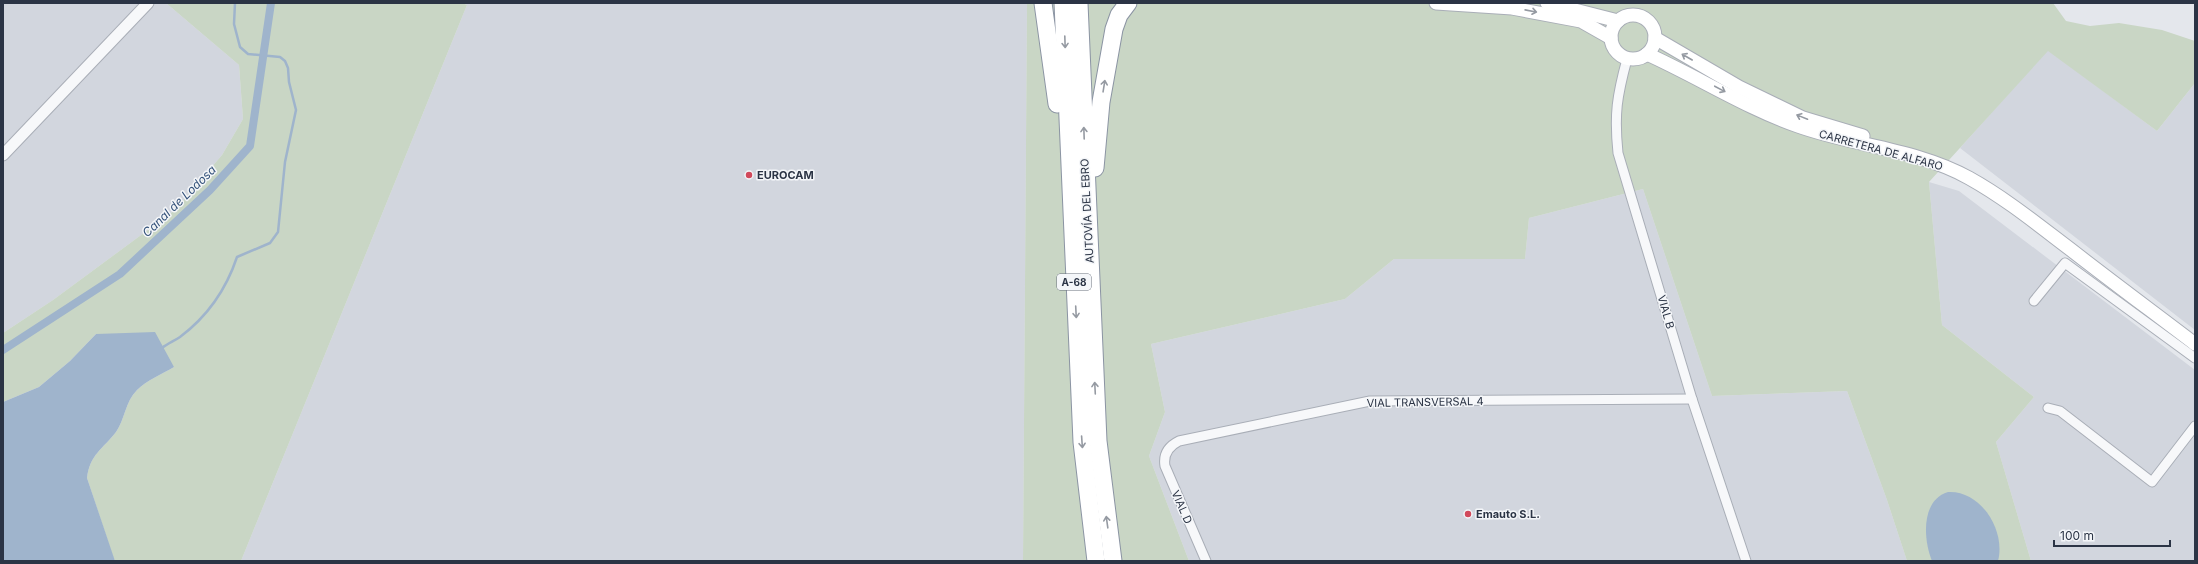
<svg xmlns="http://www.w3.org/2000/svg" width="2198" height="564" font-family="Inter,sans-serif">
<style>
.built{fill:#d2d6de}
.green{fill:#c9d6c5}
.water{fill:#9fb4cc}
.lines{fill:none;stroke-linecap:round;stroke-linejoin:round}
.stream{stroke:#9fb4cc;stroke-width:2.5}
.canal{stroke:#9fb4cc;stroke-width:8}
.minor-casing{stroke:#a9aeb7;stroke-width:11}
.tertiary-casing{stroke:#a9aeb7;stroke-width:13}
.secondary-casing{stroke:#a9aeb7;stroke-width:15}
.motorway-casing{stroke:#8b94a3;stroke-width:19}
.minor{stroke:#f7f8fa;stroke-width:9}
.tertiary{stroke:#f7f8fa;stroke-width:11}
.secondary{stroke:#fff;stroke-width:13}
.motorway{stroke:#fff;stroke-width:17}
.oneway{stroke:#959aa2}
.poi-dot{fill:#d1495b;stroke:#f4f6f9;stroke-width:1.5}
.labels{text-anchor:middle;dominant-baseline:central;stroke-width:3;stroke-linejoin:round;paint-order:stroke}
.shield{fill:#f4f6f9;stroke:#676e7b;stroke-width:1}
.shield-label{font-size:10px;font-weight:bold;fill:#2b3445}
.street-label{font-size:11px;fill:#2b3445;stroke:#f4f6f9}
.poi-label{font-size:11px;font-weight:bold;fill:#2b3445;stroke:#f4f6f9;text-anchor:start}
.water-label{font-size:12px;font-style:italic;fill:#34527a;stroke:#f4f6f9}
</style>
<rect width="100%" height="100%" fill="#e4e7ec"/>
<g class="built">
<polygon points="3,3 166,3 239,65 243,119 222,155 175,210 53,300 3,333"/>
<polygon points="462,3 1027,3 1023,561 241,561 467,5"/>
<polygon points="2048,50 2157,131 2195,83 2195,330 1960,148"/>
<polygon points="1929,182 1959,191 2195,370 2195,561 2031,561 1996,442 2034,397 1942,325"/>
<polygon points="1643,189 1712,396 1847,391 1887,500 1907,561 1189,561 1149,456 1165,412 1151,344 1345,299 1394,259 1525,259 1529,218"/>
</g>
<g class="green">
<path d="M166,3H462L467,5L241,561H115L113,557L87,478C90,454 103,449 116,432C125,419 125,402 137,390C146,381 162,374 174,367L96,334L70,361L39,387L3,402V333L53,300L175,210L222,155L243,119L239,65Z"/>
<polygon points="1027,3 2053,3 2066,21 2090,26 2119,23 2162,30 2195,41 2195,83 2157,131 2048,51 1929,182 1942,325 2034,397 1996,442 2031,561 1907,561 1887,500 1847,391 1712,396 1643,189 1529,218 1525,259 1394,259 1345,299 1151,344 1165,412 1149,456 1189,561 1023,561"/>
</g>
<g class="water">
<path d="M155,332L174,367C162,374 146,381 137,390C125,402 125,419 116,432C103,449 90,454 87,478L115,561H3V402L39,387L70,361L96,334Z"/>
<path d="M1948,492C1981,490 2006,531 1998,561H1932C1923,539 1921,500 1948,492Z"/>
</g>
<g class="lines">
<path class="stream" d="M162,348C167,344 174,341 180,337C208,316 226,290 237,257L270,243L278,232L285,162L296,110L289,82L288,68L285,61L280,57L248,54L240,47L234,24L235,3"/>
<polyline class="canal" points="3,350 120,274 210,190 250,146 271,3"/>
<g class="minor-casing">
<g id="minor">
<path d="M1627,59C1617,96 1614,114 1618,153L1692,399L1746,561"/>
<polyline points="2034,301 2065,263 2195,358"/>
<polyline points="2048,408 2060,411 2152,482 2195,426"/>
<path d="M1206,561L1165,466C1163,454 1169,446 1179,441L1370,401L1692,399"/>
</g>
</g>
<g class="tertiary-casing">
<polyline id="tertiary" points="3,155 148,3"/>
</g>
<g class="secondary-casing">
<g id="secondary">
<polyline points="1436,3 1512,8 1581,21 1611,38"/>
<polyline points="1547,3 1618,21"/>
<circle cx="1633" cy="37" r="22"/>
<polyline points="1655,38 1739,87 1803,118 1863,136"/>
<path d="M1647,54C1698,77 1746,108 1798,126C1854,146 1917,149 1969,178C2005,198 2037,224 2070,249C2111,281 2153,312 2195,344"/>
</g>
</g>
<g class="motorway-casing">
<g id="motorway">
<polyline points="1043,3 1057,104"/>
<polyline points="1063,3 1082,442 1096,561"/>
<polyline points="1079,3 1098,441 1113,561"/>
<polyline points="1095,168 1101,102 1114,29 1119,15 1128,3"/>
</g>
</g>
<use href="#minor" class="minor"/>
<use href="#tertiary" class="tertiary"/>
<use href="#secondary" class="secondary"/>
<use href="#motorway" class="motorway"/>
</g>
<defs><path id="oneway-shaft" d="M-6 0H5M1.5-3L5.5 0L1.5 3" fill="none" stroke-width="1.6" stroke-linecap="round" stroke-linejoin="round"/></defs>
<g class="oneway">
<use href="#oneway-shaft" transform="translate(1531 11) rotate(11)"/>
<use href="#oneway-shaft" transform="translate(1065 42) rotate(88)"/>
<use href="#oneway-shaft" transform="translate(1687 57) rotate(-150)"/>
<use href="#oneway-shaft" transform="translate(1104 86) rotate(-81)"/>
<use href="#oneway-shaft" transform="translate(1720 89) rotate(28)"/>
<use href="#oneway-shaft" transform="translate(1802 117) rotate(-158)"/>
<use href="#oneway-shaft" transform="translate(1084 133) rotate(-92)"/>
<use href="#oneway-shaft" transform="translate(1076 312) rotate(87)"/>
<use href="#oneway-shaft" transform="translate(1095 388) rotate(-93)"/>
<use href="#oneway-shaft" transform="translate(1082 442) rotate(86)"/>
<use href="#oneway-shaft" transform="translate(1107 522) rotate(-98)"/>
</g>
<g class="poi-dot">
<circle cx="749" cy="175" r="4"/>
<circle cx="1468" cy="514" r="4"/>
</g>
<g class="labels">
<rect class="shield" x="1057" y="274" width="34" height="16" rx="3"/>
<g class="shield-label">
<text x="1074" y="282">A-68</text>
</g>
<g class="street-label">
<text transform="translate(1881 150) rotate(15)">CARRETERA DE ALFARO</text>
<text transform="translate(1087 211) rotate(-93)">AUTOVÍA DEL EBRO</text>
<text transform="translate(1666 312) rotate(74)">VIAL B</text>
<text transform="translate(1425 402) rotate(-1)">VIAL TRANSVERSAL 4</text>
<text transform="translate(1182 507) rotate(66)">VIAL D</text>
</g>
<g class="poi-label">
<text x="757" y="175">EUROCAM</text>
<text x="1476" y="514">Emauto S.L.</text>
</g>
<g class="water-label">
<text transform="translate(179 201) rotate(-44)">Canal de Lodosa</text>
</g>
</g>
<rect width="2198" height="564" fill="none" stroke="#2b3445" stroke-width="8"/>
<path d="M2054 540v6h116v-6" fill="none" stroke="#2b3445" stroke-width="2"/>
<text x="2060" y="540" font-size="12" fill="#2b3445" stroke="#f4f6f9" stroke-width="3" paint-order="stroke">100 m</text>
</svg>
